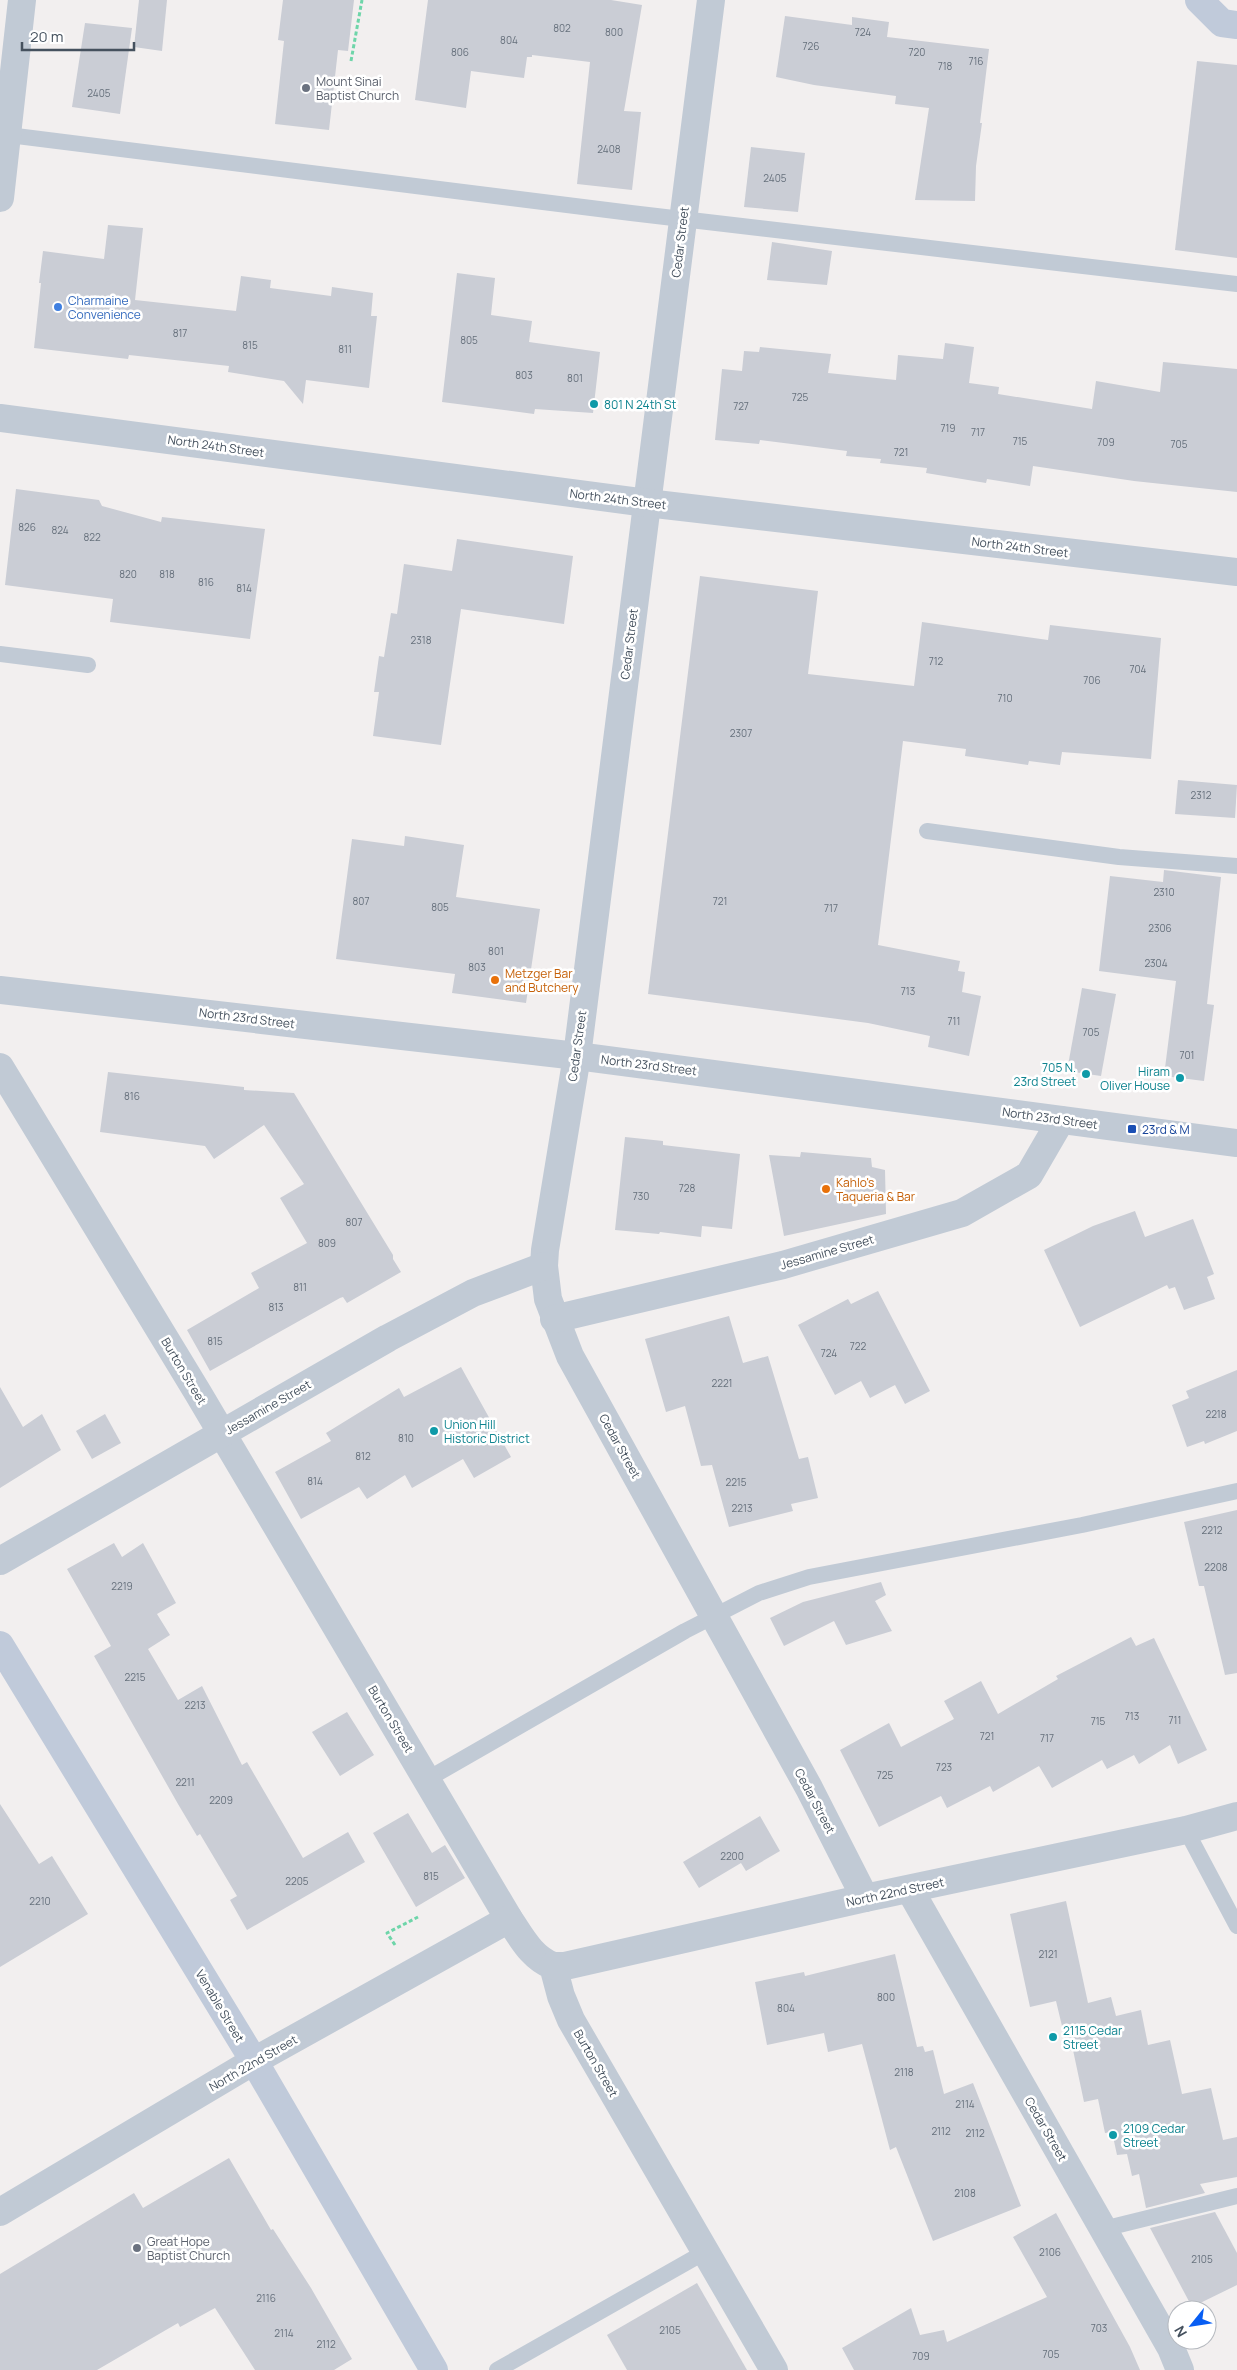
<svg xmlns="http://www.w3.org/2000/svg" width="1237" height="2370" font-family="Manrope,sans-serif">
<style>
.building{fill:#cacdd5}
.lines{fill:none;stroke-linecap:round;stroke-linejoin:round}
.path{stroke:#6ed5a9;stroke-width:3;stroke-dasharray:4 2.5;stroke-linecap:butt}
.lane{stroke:#c1cad5;stroke-width:16}
.street{stroke:#c1cad5;stroke-width:28}
.secondary{stroke:#c0cada;stroke-width:28}
.worship-dot{fill:#6b7280;stroke:#fff;stroke-width:2}
.shop-dot{fill:#3f7fe0;stroke:#fff;stroke-width:2}
.culture-dot{fill:#0f9aa8;stroke:#fff;stroke-width:2}
.food-dot{fill:#e8710a;stroke:#fff;stroke-width:2}
.transit-dot{fill:#1a4fb4;stroke:#fff;stroke-width:2}
.labels{text-anchor:middle;dominant-baseline:central;stroke-width:5;stroke-linejoin:round;paint-order:stroke}
.number-label{font-size:10px;fill:#66707c}
.worship-label{font-size:12px;fill:#5b616d;stroke:#fff;text-anchor:start}
.street-label{font-size:12px;fill:#45515e;stroke:#fff}
.shop-label{font-size:12px;fill:#366cbe;stroke:#fff;text-anchor:start}
.culture-label{font-size:12px;fill:#0d838f;stroke:#fff;text-anchor:start}
.food-label{font-size:12px;fill:#c56008;stroke:#fff;text-anchor:start}
.transit-label{font-size:12px;fill:#164399;stroke:#fff;text-anchor:start}
</style>
<rect width="100%" height="100%" fill="#f2efef"/>
<g class="building">
<polygon points="139,0 167,0 162,51 134,47"/>
<polygon points="283,0 354,0 348,51 338,50 329,130 275,124 284,41 278,40"/>
<polygon points="428,0 611,0 642,5 624,111 641,112 632,190 577,184 590,62 532,55 532,57 527,57 524,78 471,71 466,108 415,100"/>
<polygon points="785,16 852,25 852,17 889,22 887,37 989,49 980,123 982,123 976,166 975,201 915,200 929,108 895,104 896,96 814,85 776,77"/>
<polygon points="85,23 132,28 120,114 72,107"/>
<polygon points="1197,61 1237,65 1237,258 1175,250"/>
<polygon points="751,147 805,153 798,212 744,207"/>
<polygon points="108,225 143,228 135,300 236,311 241,276 271,280 270,288 331,296 332,287 373,293 371,316 377,316 369,388 306,380 303,404 284,381 228,372 229,366 129,355 128,359 34,348 41,283 39,283 43,251 104,259"/>
<polygon points="772,242 832,251 827,285 767,280"/>
<polygon points="457,273 495,278 491,315 532,321 529,342 600,352 593,413 535,409 534,414 442,402"/>
<polygon points="945,343 974,347 969,383 999,387 998,394 1092,409 1096,381 1160,392 1163,362 1237,369 1237,492 1134,481 1033,466 1030,486 987,479 986,483 926,473 927,468 880,463 881,459 846,456 847,451 760,440 759,444 715,440 722,369 742,371 744,351 759,352 760,347 831,354 828,373 896,380 898,355 943,359"/>
<polygon points="16,489 99,500 102,506 161,522 162,517 265,529 250,639 110,622 113,599 5,585"/>
<polygon points="457,539 573,556 564,624 461,609 441,745 373,736 379,692 374,692 379,656 384,657 391,613 397,614 404,564 452,571"/>
<polygon points="700,576 818,591 808,674 914,686 922,622 1048,640 1050,625 1161,638 1151,759 1062,752 1060,765 1029,761 1028,765 965,756 966,749 903,741 878,945 960,961 958,971 965,972 962,992 981,996 969,1056 928,1047 930,1036 868,1023 648,994"/>
<polygon points="1178,780 1237,785 1235,818 1175,814"/>
<polygon points="405,836 464,845 456,897 540,909 526,1003 452,993 455,974 336,959 352,839 404,846"/>
<polygon points="1164,870 1221,877 1207,1004 1214,1005 1204,1081 1164,1076 1176,981 1099,971 1110,876 1163,882"/>
<polygon points="1082,988 1116,994 1101,1076 1067,1071"/>
<polygon points="108,1072 244,1087 244,1090 294,1093 393,1255 393,1259 401,1272 347,1303 343,1297 340,1298 210,1371 187,1330 259,1288 251,1273 307,1243 280,1198 304,1184 264,1125 214,1159 205,1146 100,1132"/>
<polygon points="625,1137 663,1141 663,1145 740,1154 732,1229 702,1226 701,1237 660,1232 659,1234 615,1230"/>
<polygon points="801,1152 871,1158 872,1167 885,1170 886,1214 784,1236 769,1155 800,1157"/>
<polygon points="1135,1211 1145,1237 1193,1219 1214,1274 1207,1277 1215,1299 1184,1310 1175,1287 1169,1289 1167,1285 1080,1327 1044,1250 1093,1226"/>
<polygon points="878,1291 930,1391 905,1404 895,1385 870,1398 861,1381 835,1395 798,1325 848,1299 851,1304"/>
<polygon points="729,1316 743,1363 768,1356 799,1459 808,1457 818,1498 791,1504 793,1511 729,1527 712,1465 701,1466 685,1406 666,1412 645,1339"/>
<polygon points="461,1367 511,1457 474,1478 463,1459 412,1488 405,1475 367,1499 359,1487 301,1519 275,1472 331,1441 326,1433 399,1388 404,1397"/>
<polygon points="1237,1370 1237,1431 1205,1444 1204,1441 1187,1447 1172,1405 1189,1398 1186,1391"/>
<polygon points="0,1387 23,1427 42,1414 61,1450 0,1488"/>
<polygon points="105,1414 121,1443 92,1459 76,1431"/>
<polygon points="1237,1510 1237,1673 1225,1675 1204,1586 1199,1586 1184,1522"/>
<polygon points="114,1543 122,1557 143,1543 176,1603 157,1614 170,1635 148,1649 178,1700 202,1686 242,1765 247,1762 303,1858 348,1832 365,1862 247,1930 230,1900 237,1896 200,1834 197,1836 178,1804 94,1656 111,1646 67,1569"/>
<polygon points="881,1582 886,1595 875,1601 892,1631 846,1645 834,1621 784,1646 770,1618 803,1602"/>
<polygon points="1131,1637 1136,1646 1154,1638 1207,1750 1178,1764 1170,1745 1139,1764 1134,1755 1107,1769 1102,1760 1052,1788 1039,1766 993,1792 990,1786 947,1808 941,1796 879,1827 840,1750 889,1723 901,1747 954,1719 944,1701 981,1681 998,1714 1058,1679 1056,1676"/>
<polygon points="347,1712 374,1755 340,1776 312,1732"/>
<polygon points="0,1804 39,1864 52,1856 88,1914 0,1967"/>
<polygon points="408,1813 432,1853 445,1845 465,1878 416,1907 373,1833"/>
<polygon points="760,1816 780,1851 746,1871 741,1863 699,1888 683,1862"/>
<polygon points="1066,1901 1088,2003 1111,1997 1116,2016 1141,2010 1148,2045 1170,2040 1182,2094 1211,2088 1223,2140 1237,2137 1237,2177 1200,2184 1205,2193 1146,2208 1139,2174 1132,2176 1127,2154 1117,2155 1112,2132 1105,2133 1098,2099 1084,2102 1073,2050 1068,2051 1056,2001 1030,2007 1010,1914"/>
<polygon points="895,1954 917,2047 923,2046 925,2052 933,2050 944,2094 973,2083 1021,2206 933,2241 896,2147 890,2150 862,2044 828,2052 824,2033 767,2045 755,1982 804,1972 805,1976"/>
<polygon points="229,2158 271,2230 273,2229 311,2288 352,2359 334,2370 255,2370 215,2308 180,2327 178,2323 97,2370 0,2370 0,2274 134,2193 143,2208"/>
<polygon points="1215,2212 1237,2253 1237,2285 1192,2307 1150,2228"/>
<polygon points="1056,2213 1130,2347 1140,2370 854,2370 842,2348 911,2308 920,2335 944,2330 947,2342 1047,2297 1013,2237"/>
<polygon points="697,2283 747,2370 627,2370 607,2335"/>
</g>
<g class="lines">
<g class="path">
<polyline points="351,61 362,0"/>
<polyline points="395,1945 387,1933 418,1917"/>
</g>
<g class="lane">
<polyline points="0,134 631,213 1237,284"/>
<polyline points="0,654 88,665"/>
<polyline points="927,831 1119,857 1237,866"/>
<polyline points="426,1780 685,1631 759,1593 809,1577 1082,1525 1237,1491"/>
<polyline points="1186,1830 1237,1926"/>
<polyline points="1103,2229 1237,2196"/>
<polyline points="497,2370 705,2252"/>
</g>
<g class="street">
<polyline points="711,0 577,1056 545,1250 544,1266 548,1299 570,1356 809,1788 865,1898"/>
<polyline points="0,198 22,0"/>
<polyline points="0,418 647,503 1237,572"/>
<polyline points="0,990 577,1056 1237,1143"/>
<path d="M0,1067L198,1393L509,1919C522,1938 531,1957 553,1966L561,1996L571,2020L774,2370"/>
<polyline points="554,1319 783,1265 962,1213 1029,1175 1061,1120"/>
<polyline points="0,1561 388,1338 473,1293 544,1266"/>
<polyline points="910,1890 1171,2348 1180,2370"/>
<polyline points="553,1966 565,1966 865,1898 1186,1830 1237,1816"/>
<polyline points="0,2212 254,2061 509,1919"/>
</g>
<g class="secondary">
<polyline points="1199,0 1222,23 1237,25"/>
<polyline points="0,1645 254,2061 434,2370"/>
</g>
</g>
<g class="worship-dot">
<circle cx="306" cy="88" r="5"/>
<circle cx="137" cy="2248" r="5"/>
</g>
<circle class="shop-dot" cx="58" cy="307" r="5"/>
<g class="culture-dot">
<circle cx="594" cy="404" r="5"/>
<circle cx="1086" cy="1074" r="5"/>
<circle cx="1180" cy="1078" r="5"/>
<circle cx="434" cy="1431" r="5"/>
<circle cx="1053" cy="2037" r="5"/>
<circle cx="1113" cy="2135" r="5"/>
</g>
<g class="food-dot">
<circle cx="495" cy="980" r="5"/>
<circle cx="826" cy="1189" r="5"/>
</g>
<rect class="transit-dot" x="1127" y="1124" width="10" height="10" rx="2.5"/>
<g class="labels">
<g class="number-label">
<text x="562" y="28">802</text>
<text x="614" y="32">800</text>
<text x="863" y="32">724</text>
<text x="509" y="40">804</text>
<text x="811" y="46">726</text>
<text x="460" y="52">806</text>
<text x="917" y="52">720</text>
<text x="976" y="61">716</text>
<text x="945" y="66">718</text>
<text x="99" y="93">2405</text>
<text x="609" y="149">2408</text>
<text x="775" y="178">2405</text>
<text x="180" y="333">817</text>
<text x="469" y="340">805</text>
<text x="250" y="345">815</text>
<text x="345" y="349">811</text>
<text x="524" y="375">803</text>
<text x="575" y="378">801</text>
<text x="800" y="397">725</text>
<text x="741" y="406">727</text>
<text x="948" y="428">719</text>
<text x="978" y="432">717</text>
<text x="1020" y="441">715</text>
<text x="1106" y="442">709</text>
<text x="1179" y="444">705</text>
<text x="901" y="452">721</text>
<text x="27" y="527">826</text>
<text x="60" y="530">824</text>
<text x="92" y="537">822</text>
<text x="128" y="574">820</text>
<text x="167" y="574">818</text>
<text x="206" y="582">816</text>
<text x="244" y="588">814</text>
<text x="421" y="640">2318</text>
<text x="936" y="661">712</text>
<text x="1138" y="669">704</text>
<text x="1092" y="680">706</text>
<text x="1005" y="698">710</text>
<text x="741" y="733">2307</text>
<text x="1201" y="795">2312</text>
<text x="1164" y="892">2310</text>
<text x="361" y="901">807</text>
<text x="720" y="901">721</text>
<text x="440" y="907">805</text>
<text x="831" y="908">717</text>
<text x="1160" y="928">2306</text>
<text x="496" y="951">801</text>
<text x="1156" y="963">2304</text>
<text x="477" y="967">803</text>
<text x="908" y="991">713</text>
<text x="954" y="1021">711</text>
<text x="1091" y="1032">705</text>
<text x="1187" y="1055">701</text>
<text x="132" y="1096">816</text>
<text x="687" y="1188">728</text>
<text x="641" y="1196">730</text>
<text x="354" y="1222">807</text>
<text x="327" y="1243">809</text>
<text x="300" y="1287">811</text>
<text x="276" y="1307">813</text>
<text x="215" y="1341">815</text>
<text x="858" y="1346">722</text>
<text x="829" y="1353">724</text>
<text x="722" y="1383">2221</text>
<text x="1216" y="1414">2218</text>
<text x="406" y="1438">810</text>
<text x="363" y="1456">812</text>
<text x="315" y="1481">814</text>
<text x="736" y="1482">2215</text>
<text x="742" y="1508">2213</text>
<text x="1212" y="1530">2212</text>
<text x="1216" y="1567">2208</text>
<text x="122" y="1586">2219</text>
<text x="135" y="1677">2215</text>
<text x="195" y="1705">2213</text>
<text x="1132" y="1716">713</text>
<text x="1175" y="1720">711</text>
<text x="1098" y="1721">715</text>
<text x="987" y="1736">721</text>
<text x="1047" y="1738">717</text>
<text x="944" y="1767">723</text>
<text x="885" y="1775">725</text>
<text x="185" y="1782">2211</text>
<text x="221" y="1800">2209</text>
<text x="732" y="1856">2200</text>
<text x="431" y="1876">815</text>
<text x="297" y="1881">2205</text>
<text x="40" y="1901">2210</text>
<text x="1048" y="1954">2121</text>
<text x="886" y="1997">800</text>
<text x="786" y="2008">804</text>
<text x="904" y="2072">2118</text>
<text x="965" y="2104">2114</text>
<text x="941" y="2131">2112</text>
<text x="975" y="2133">2112</text>
<text x="965" y="2193">2108</text>
<text x="1050" y="2252">2106</text>
<text x="1202" y="2259">2105</text>
<text x="266" y="2298">2116</text>
<text x="1099" y="2328">703</text>
<text x="670" y="2330">2105</text>
<text x="284" y="2333">2114</text>
<text x="326" y="2344">2112</text>
<text x="1051" y="2354">705</text>
<text x="921" y="2356">709</text>
</g>
<g class="worship-label">
<text x="316" y="81">Mount Sinai<tspan x="316" dy="14">Baptist Church</tspan></text>
<text x="147" y="2241">Great Hope<tspan x="147" dy="14">Baptist Church</tspan></text>
</g>
<g class="street-label">
<text transform="translate(680 242) rotate(-83)">Cedar Street</text>
<text transform="translate(216 446) rotate(8)">North 24th Street</text>
<text transform="translate(618 499) rotate(7)">North 24th Street</text>
<text transform="translate(1020 547) rotate(7)">North 24th Street</text>
<text transform="translate(629 644) rotate(-83)">Cedar Street</text>
<text transform="translate(247 1018) rotate(7)">North 23rd Street</text>
<text transform="translate(577 1046) rotate(-82)">Cedar Street</text>
<text transform="translate(649 1065) rotate(7)">North 23rd Street</text>
<text transform="translate(1050 1118) rotate(8)">North 23rd Street</text>
<text transform="translate(827 1252) rotate(-16)">Jessamine Street</text>
<text transform="translate(184 1371) rotate(59)">Burton Street</text>
<text transform="translate(268 1407) rotate(-30)">Jessamine Street</text>
<text transform="translate(620 1446) rotate(61)">Cedar Street</text>
<text transform="translate(391 1719) rotate(59)">Burton Street</text>
<text transform="translate(815 1801) rotate(62)">Cedar Street</text>
<text transform="translate(895 1892) rotate(-12)">North 22nd Street</text>
<text transform="translate(220 2006) rotate(59)">Venable Street</text>
<text transform="translate(253 2063) rotate(-30)">North 22nd Street</text>
<text transform="translate(596 2063) rotate(60)">Burton Street</text>
<text transform="translate(1046 2129) rotate(60)">Cedar Street</text>
</g>
<g class="shop-label">
<text x="68" y="300">Charmaine<tspan x="68" dy="14">Convenience</tspan></text>
</g>
<g class="culture-label">
<text x="604" y="404">801 N 24th St</text>
<text x="1076" y="1067" text-anchor="end">705 N.<tspan x="1076" dy="14">23rd Street</tspan></text>
<text x="1170" y="1071" text-anchor="end">Hiram<tspan x="1170" dy="14">Oliver House</tspan></text>
<text x="444" y="1424">Union Hill<tspan x="444" dy="14">Historic District</tspan></text>
<text x="1063" y="2030">2115 Cedar<tspan x="1063" dy="14">Street</tspan></text>
<text x="1123" y="2128">2109 Cedar<tspan x="1123" dy="14">Street</tspan></text>
</g>
<g class="food-label">
<text x="505" y="973">Metzger Bar<tspan x="505" dy="14">and Butchery</tspan></text>
<text x="836" y="1182">Kahlo's<tspan x="836" dy="14">Taqueria &amp; Bar</tspan></text>
</g>
<g class="transit-label">
<text x="1142" y="1129">23rd &amp; M</text>
</g>
</g>
<g transform="translate(1192 2325) rotate(240)"><circle r="24" fill="#ffffff" stroke="#b5b9bf"/>
<path d="M0-4L9 19L0 12L-9 19Z" fill="#085ef3"/>
<text y="-8" font-size="14" font-weight="bold" text-anchor="middle" fill="#45515e">N</text>
</g>
<path d="M22 42v8h112v-8" fill="none" stroke="#45515e" stroke-width="2.5"/>
<text x="30" y="42" font-size="15" fill="#45515e" stroke="#ffffff" stroke-width="4" paint-order="stroke">20 m</text>
</svg>
